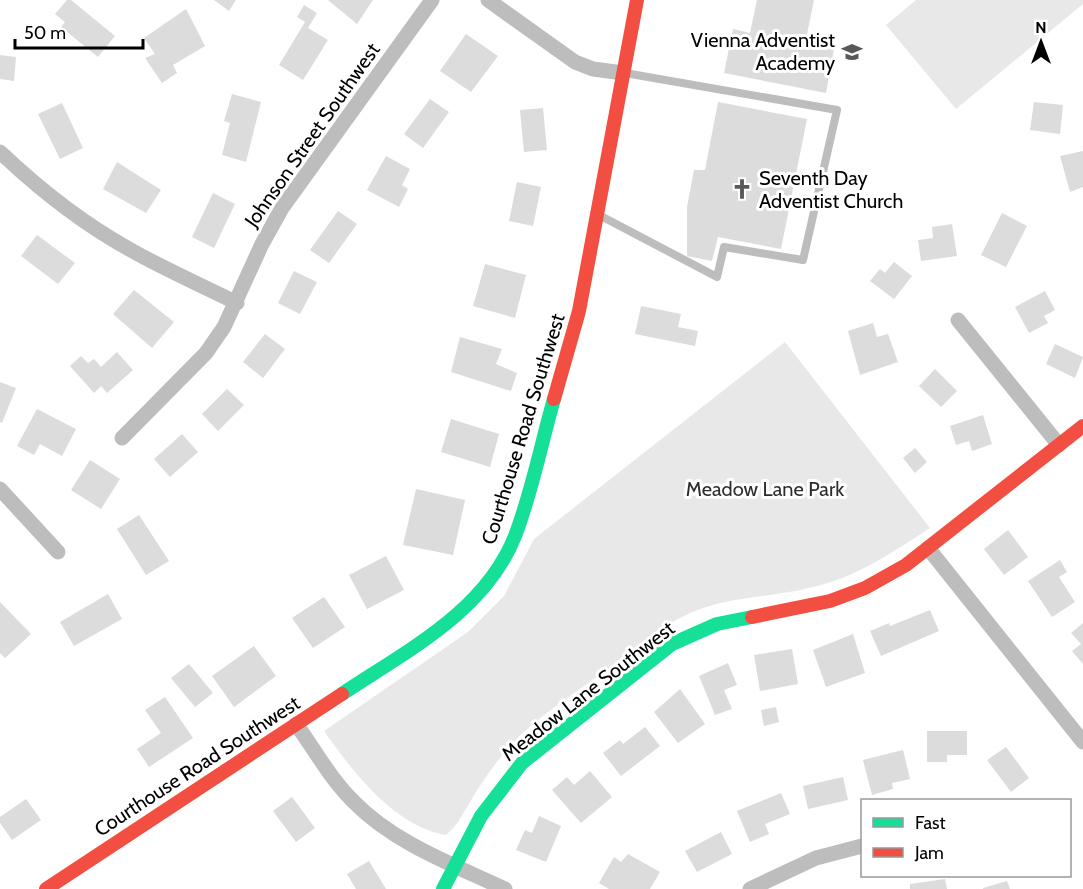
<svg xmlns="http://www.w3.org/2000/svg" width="1083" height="889" font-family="Cabin,sans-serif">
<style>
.green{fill:#e8e8e8}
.building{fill:#dcdcdc}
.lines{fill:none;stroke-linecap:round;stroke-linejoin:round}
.lane{stroke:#bdbdbd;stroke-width:8}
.street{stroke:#bdbdbd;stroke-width:15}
.fast{stroke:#16e098;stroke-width:14}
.jam{stroke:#f24e42;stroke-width:14}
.labels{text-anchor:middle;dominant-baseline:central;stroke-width:6;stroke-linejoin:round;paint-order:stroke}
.poi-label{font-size:20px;fill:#000;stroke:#fff;text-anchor:end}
.street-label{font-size:20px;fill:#000;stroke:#fff}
.park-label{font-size:20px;fill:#2d2d2d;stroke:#fff}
</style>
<rect width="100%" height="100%" fill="#fff"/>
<g class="green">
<polygon points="916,0 1083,0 1083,4 956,109 886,25"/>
<path d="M785,342L930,528C893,552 857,577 813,587C772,598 730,595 688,614C657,628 630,653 602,673C571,696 535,718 509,747C495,763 481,783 470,802C462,815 458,825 446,835C395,827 352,771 324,731L468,632L504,596L534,539Z"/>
</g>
<g class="building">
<polygon points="67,0 71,0 115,36 98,57 61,27 65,22 55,14"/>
<polygon points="214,0 236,0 229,11"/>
<polygon points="328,0 373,0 357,24"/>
<polygon points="757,0 814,0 807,34 826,38 824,47 834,49 826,93 724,73 733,29 750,33"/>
<polygon points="304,5 317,13 308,28 328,40 303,80 279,65 305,22 297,17"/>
<polygon points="186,9 205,46 173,65 177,73 162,83 145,58 155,54 144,38"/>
<polygon points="466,34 498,56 471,92 440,71"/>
<polygon points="0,55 16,57 14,81 0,79"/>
<polygon points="232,94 261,102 246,162 222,155 230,123 224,121"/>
<polygon points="430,99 449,112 423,148 404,134"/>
<polygon points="718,102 807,119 781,249 718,237 712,261 687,256 687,207 694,170 705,170"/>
<polygon points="1034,102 1063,105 1060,134 1030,130"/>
<polygon points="62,103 83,148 60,159 38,114"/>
<polygon points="543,108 547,150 524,152 520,110"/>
<polygon points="1083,151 1083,187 1070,192 1060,156"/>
<polygon points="386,156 410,169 402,185 408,189 399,207 367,190"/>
<polygon points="117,162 161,190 146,213 103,189"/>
<polygon points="517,182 541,187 533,226 509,221"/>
<polygon points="213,193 235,204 214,248 192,237"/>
<polygon points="338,211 357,224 329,263 310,250"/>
<polygon points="1002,213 1027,226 1006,267 981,255"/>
<polygon points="952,224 957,256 921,261 918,240 933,238 932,227"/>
<polygon points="37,235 75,263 58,284 21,256"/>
<polygon points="894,262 912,276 894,299 870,281 880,269 885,273"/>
<polygon points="485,264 526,275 515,318 473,306"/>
<polygon points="294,271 317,282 300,314 278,303"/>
<polygon points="134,290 174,322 152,348 113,314"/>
<polygon points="1045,291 1055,310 1044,316 1048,323 1029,333 1015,307"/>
<polygon points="641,306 681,314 678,327 698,331 695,346 635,334"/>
<polygon points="873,323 877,337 888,334 898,362 860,375 848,331"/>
<polygon points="265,334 285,349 263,378 243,362"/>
<polygon points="460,337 502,349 496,364 517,373 511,391 451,372"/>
<polygon points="1055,344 1083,357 1075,378 1046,364"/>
<polygon points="117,352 133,370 107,393 101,386 94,393 70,366 81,356 88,363 94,359 101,367"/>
<polygon points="935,369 957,391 941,407 919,386"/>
<polygon points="0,382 16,388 2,423 0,422"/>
<polygon points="227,389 244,405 218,431 202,414"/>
<polygon points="37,409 76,429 62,456 40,444 34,455 17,446"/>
<polygon points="983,415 992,444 972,451 969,441 956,445 950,426"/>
<polygon points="451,419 499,434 490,467 441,452"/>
<polygon points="182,434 198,452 170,477 154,459"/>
<polygon points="915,448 927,462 915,473 903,458"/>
<polygon points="90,460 120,479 101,509 71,490"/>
<polygon points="416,489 465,500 453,555 403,545"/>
<polygon points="139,515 169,561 146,575 117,529"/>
<polygon points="1008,530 1028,557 1004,575 984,549"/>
<polygon points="386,556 404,590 367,609 349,575"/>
<polygon points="1060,560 1067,572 1059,577 1075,602 1052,617 1028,581"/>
<polygon points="108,594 122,619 74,646 60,622"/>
<polygon points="324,597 345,627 313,648 292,618"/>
<polygon points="0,602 31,634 5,658 0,653"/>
<polygon points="930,610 939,631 881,656 870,631 889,623 890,626"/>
<polygon points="1083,623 1083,664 1072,651 1081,644 1071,633"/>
<polygon points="853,634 865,673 826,687 813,650"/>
<polygon points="254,646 276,676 234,707 212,676"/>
<polygon points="792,649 798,684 760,691 754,655"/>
<polygon points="728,663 737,685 724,690 732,709 715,715 699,676"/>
<polygon points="189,664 213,693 195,707 171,678"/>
<polygon points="680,689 705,724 678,743 654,712"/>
<polygon points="165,697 193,738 149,767 137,749 161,733 145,710"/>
<polygon points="776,707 779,722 764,726 761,710"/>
<polygon points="645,727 660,746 621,776 603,753 620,740 623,744"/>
<polygon points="927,731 967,731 967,755 947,755 947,762 927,762"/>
<polygon points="1006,747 1029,778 1011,792 987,760"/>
<polygon points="903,750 910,779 892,783 893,789 872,795 863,760"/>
<polygon points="590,771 612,797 581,823 552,790 567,777 574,785"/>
<polygon points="843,777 848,800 808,809 803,786"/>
<polygon points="781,793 790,814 765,824 769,834 750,842 737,811"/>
<polygon points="292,797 315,828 296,842 273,811"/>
<polygon points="26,799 41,820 12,840 0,823 0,817"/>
<polygon points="539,816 561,826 546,862 516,850 525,830 532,833"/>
<polygon points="721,832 732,854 697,872 685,851"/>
<polygon points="628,854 660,872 650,889 609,889 599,883 614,857 621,862"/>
<polygon points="369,861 386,889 356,889 347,874"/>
<polygon points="945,879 947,889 910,889 910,884"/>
<polygon points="1007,881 1010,889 983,889 983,888"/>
</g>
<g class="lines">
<polyline class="lane" points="599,215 717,277 724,247 803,260 837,110 625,73"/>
<g class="street">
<polyline points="488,0 575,62 593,69 623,73"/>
<path d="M0,152C39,189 82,223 129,249C164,269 201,285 237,303"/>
<polyline points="958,320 1059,445"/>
<polyline points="122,438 206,353 224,327 262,244 282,208 432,0"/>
<polyline points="0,489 58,552"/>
<polyline points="928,548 1083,742"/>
<path d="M296,724C315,750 331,780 354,802C394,843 454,865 505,889"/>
<polyline points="750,889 816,858 862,846"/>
</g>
<g class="fast">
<path d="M342,694C406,651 485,612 515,536C532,492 541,444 554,399"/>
<polyline points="443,889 481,816 522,763 672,644 717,624 752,617"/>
</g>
<g class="jam">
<polyline points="554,399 579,311 637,0"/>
<polyline points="752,617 830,601 865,588 906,565 1083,426"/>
<polyline points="46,889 342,694"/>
</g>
</g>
<defs>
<g id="school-bare" transform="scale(1.62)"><path d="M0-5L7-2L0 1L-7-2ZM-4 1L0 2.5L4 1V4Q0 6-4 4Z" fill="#595959" stroke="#fff" stroke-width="2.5" paint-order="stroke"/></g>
<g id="church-bare" transform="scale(1.62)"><path d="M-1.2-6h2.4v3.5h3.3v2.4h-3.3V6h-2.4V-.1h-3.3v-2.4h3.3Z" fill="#595959" stroke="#fff" stroke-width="2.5" paint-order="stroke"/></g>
</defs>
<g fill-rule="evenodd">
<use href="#school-bare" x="852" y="52"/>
<use href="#church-bare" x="742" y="189"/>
</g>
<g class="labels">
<g class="poi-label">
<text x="835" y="40">Vienna Adventist<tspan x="835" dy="23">Academy</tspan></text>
<text x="759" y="178" text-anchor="start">Seventh Day<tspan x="759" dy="23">Adventist Church</tspan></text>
</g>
<g class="street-label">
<text transform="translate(312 135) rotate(-55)">Johnson Street Southwest</text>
<text transform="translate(523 429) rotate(-73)">Courthouse Road Southwest</text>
<text transform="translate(588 691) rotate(-38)">Meadow Lane Southwest</text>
<text transform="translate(197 766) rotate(-33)">Courthouse Road Southwest</text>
</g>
<g class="park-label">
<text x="765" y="489">Meadow Lane Park</text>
</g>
</g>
<rect x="861" y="799" width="210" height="78" fill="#ffffff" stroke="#999999" stroke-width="1.5"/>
<rect x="873" y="818" width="30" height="9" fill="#16e098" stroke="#999999" stroke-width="1.5"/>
<text x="915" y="829" font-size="18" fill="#000000">Fast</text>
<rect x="873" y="848" width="30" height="9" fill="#f24e42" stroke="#999999" stroke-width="1.5"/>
<text x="915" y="859" font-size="18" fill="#000000">Jam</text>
<g transform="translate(1041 42)" stroke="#ffffff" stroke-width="4.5" paint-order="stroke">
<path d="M0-4.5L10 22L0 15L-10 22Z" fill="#000000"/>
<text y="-9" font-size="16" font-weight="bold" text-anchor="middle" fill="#000000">N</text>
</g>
<path d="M15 39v9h128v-9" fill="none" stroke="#000000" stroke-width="3"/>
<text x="24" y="39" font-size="18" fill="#000000" stroke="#ffffff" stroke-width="4.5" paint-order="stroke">50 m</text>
</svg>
